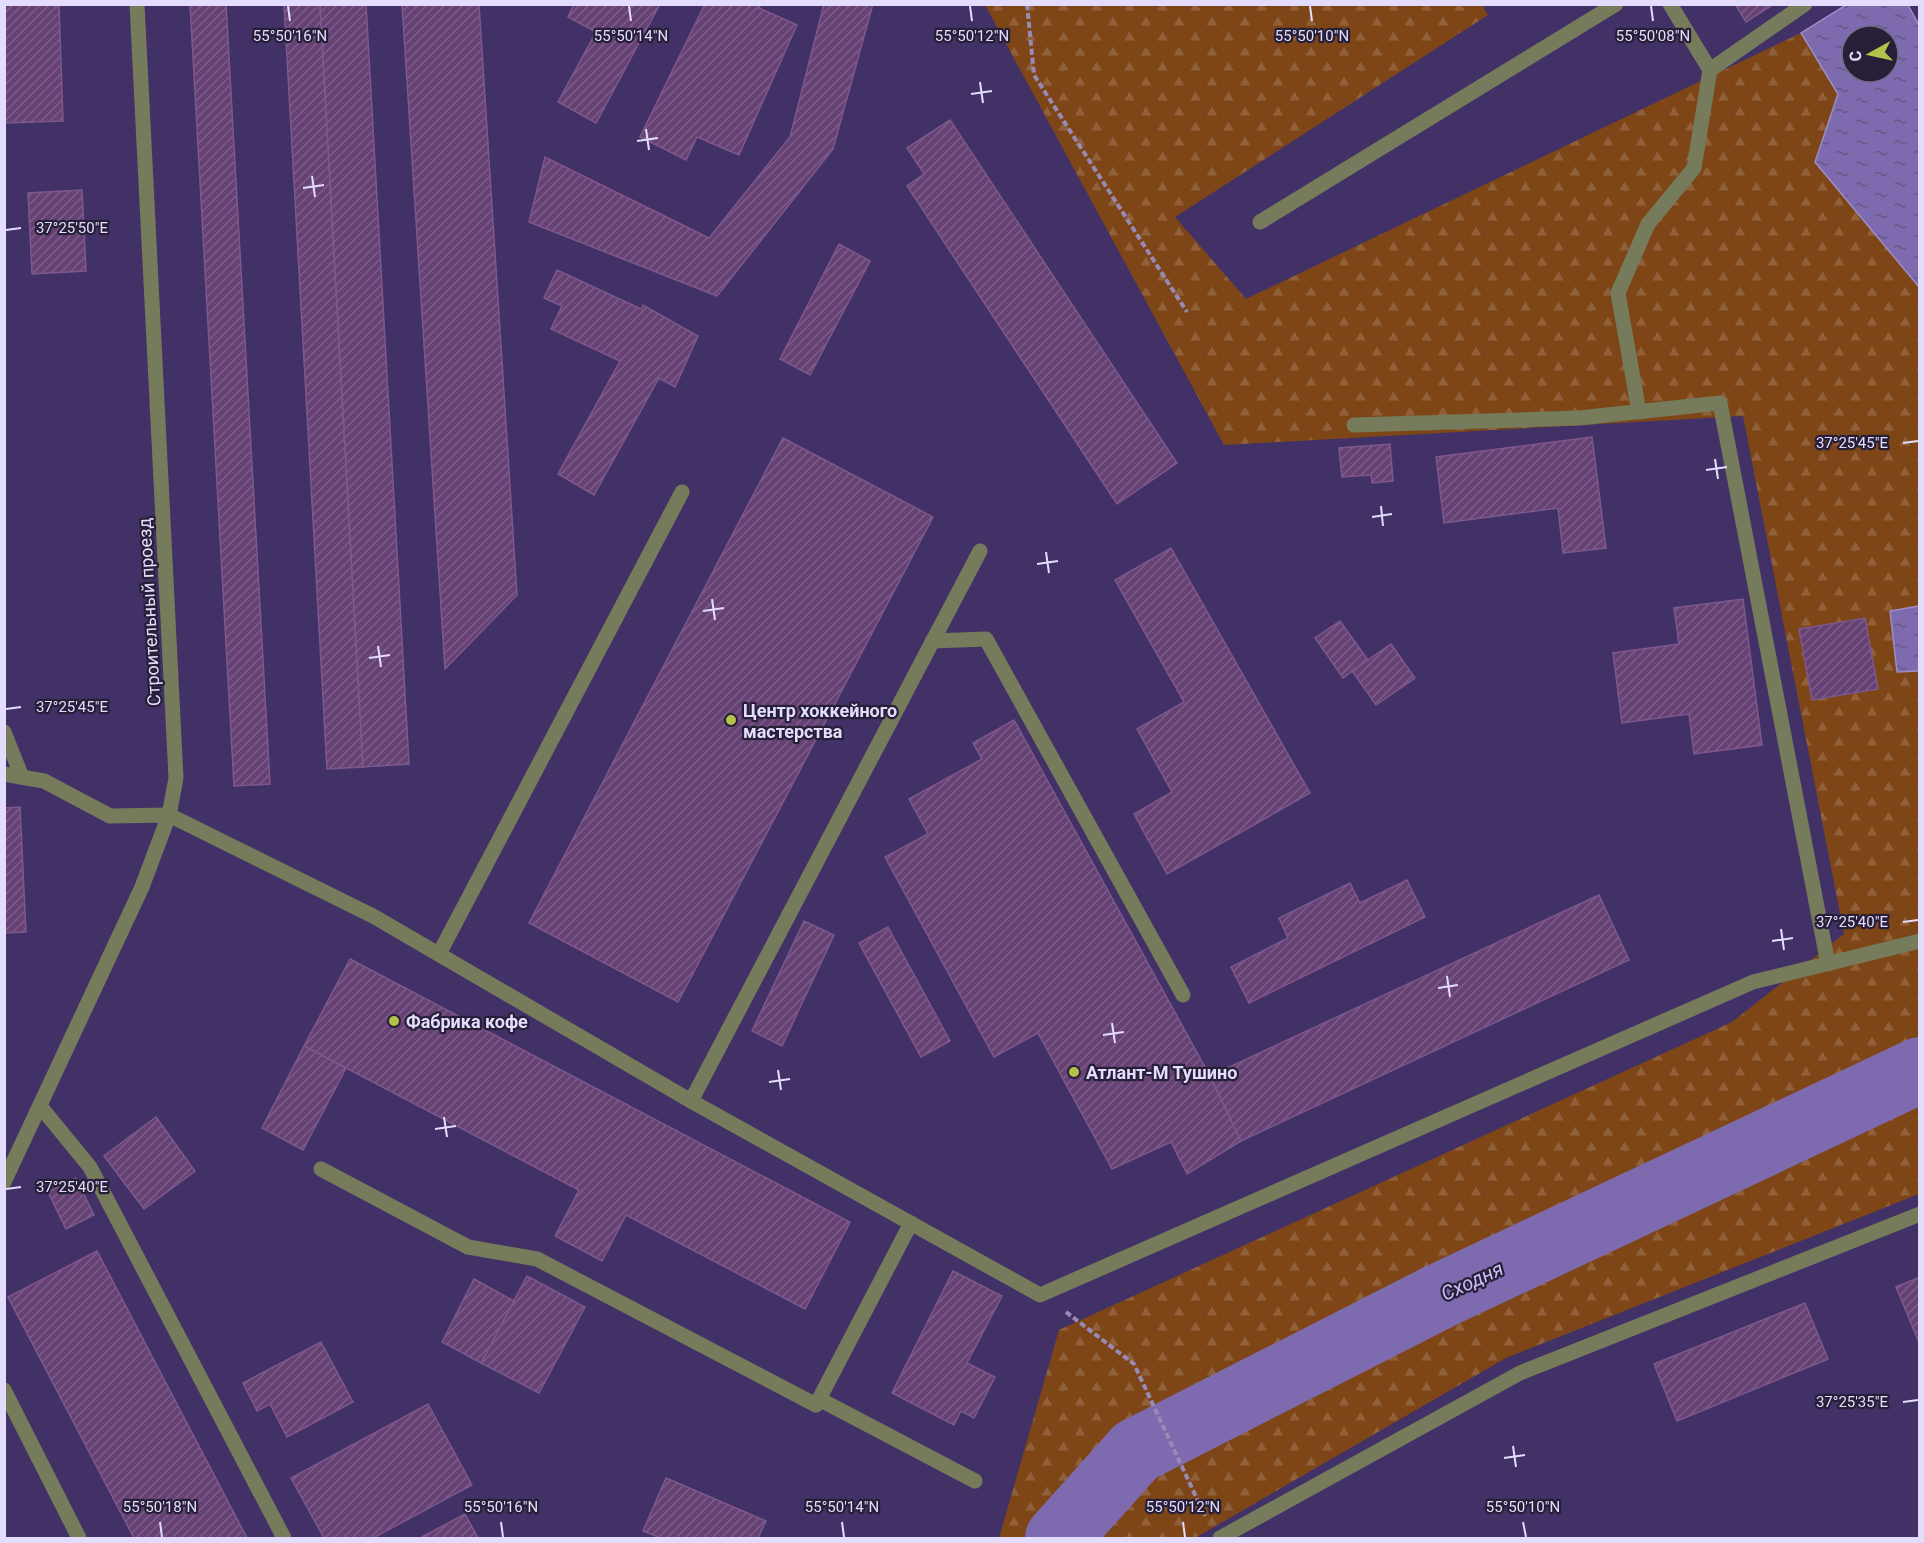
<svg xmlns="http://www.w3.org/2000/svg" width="1924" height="1543" font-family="Roboto,sans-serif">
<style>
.forest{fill:url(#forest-firs)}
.water{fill:url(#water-ripples);stroke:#9d8dc6;stroke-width:1.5;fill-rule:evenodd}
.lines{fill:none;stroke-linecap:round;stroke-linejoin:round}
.river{stroke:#7e6baf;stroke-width:66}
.building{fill:url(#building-hatch);stroke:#7d588c;stroke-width:1.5}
.path{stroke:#978bb5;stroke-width:4;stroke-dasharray:6 3;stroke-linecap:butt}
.minor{stroke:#757b5b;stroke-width:15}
.ticks{fill:none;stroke:#e4dcfd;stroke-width:2}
.poi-dot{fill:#b3c24b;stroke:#261f37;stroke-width:2}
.labels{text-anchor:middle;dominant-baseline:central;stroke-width:4.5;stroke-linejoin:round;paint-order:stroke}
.street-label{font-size:18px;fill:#e4dcfd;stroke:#261f37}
.poi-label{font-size:18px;font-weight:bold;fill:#e4dcfd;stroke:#261f37;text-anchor:start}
.water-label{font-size:20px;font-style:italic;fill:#cbbdf6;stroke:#261f37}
.ticks-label{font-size:15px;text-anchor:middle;fill:#e4dcfd;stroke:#261f37;stroke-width:4.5;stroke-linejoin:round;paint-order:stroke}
</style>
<defs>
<pattern id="forest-firs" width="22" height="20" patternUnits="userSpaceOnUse" patternTransform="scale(1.5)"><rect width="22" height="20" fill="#7e4617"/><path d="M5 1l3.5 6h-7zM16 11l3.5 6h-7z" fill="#90603a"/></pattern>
<pattern id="water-ripples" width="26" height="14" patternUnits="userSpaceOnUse" patternTransform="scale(1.5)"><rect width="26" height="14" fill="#7e6baf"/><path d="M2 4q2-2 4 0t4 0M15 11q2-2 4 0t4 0" fill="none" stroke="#645982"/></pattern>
<pattern id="building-hatch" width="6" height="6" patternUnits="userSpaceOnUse" patternTransform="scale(1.5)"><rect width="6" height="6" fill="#664274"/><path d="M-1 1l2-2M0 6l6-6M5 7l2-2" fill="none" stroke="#7c5d89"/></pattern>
</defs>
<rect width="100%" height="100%" fill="#423166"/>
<polygon class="forest" points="985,5 1482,5 1488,15 1175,217 1246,299 1801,33 1838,94 1815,162 1919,287 1919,606 1890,611 1897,671 1919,671 1919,1194 1506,1358 1195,1538 999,1538 1059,1330 1732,1022 1844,934 1743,416 1224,445"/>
<g class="water">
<path d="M1846,5H1908L1919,25V287L1815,162L1838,94L1801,33ZM1852,36H1888V72H1852Z"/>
<polygon points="1919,606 1919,671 1897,672 1890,611"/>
</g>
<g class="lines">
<polyline class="river" points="1058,1538 1136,1451 1440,1296 1920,1070"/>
</g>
<g class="building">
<polygon points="4,4 59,4 63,121 4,123"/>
<polygon points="190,4 226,4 270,784 234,786"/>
<polygon points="284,4 320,4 363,767 327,769"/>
<polygon points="320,4 366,4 409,764 363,767"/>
<polygon points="402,4 479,4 517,595 445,669"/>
<polygon points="574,4 660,4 596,123 558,102 596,32 568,17"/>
<polygon points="705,4 761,4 759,8 797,25 739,155 697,137 686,160 640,137"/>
<polygon points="824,4 873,4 833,149 717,296 529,222 545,157 709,238 790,137"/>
<polygon points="1735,4 1774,4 1746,22"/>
<polygon points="950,120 1177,463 1117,504 907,186 924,174 907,148"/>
<polygon points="82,190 86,271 32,274 28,193"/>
<polygon points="839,244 870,261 810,375 780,359"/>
<polygon points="557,270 641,309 643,305 698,336 675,387 659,378 594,495 558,474 620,361 551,329 562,306 544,298"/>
<polygon points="1592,437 1606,548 1563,553 1558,508 1444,523 1436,457"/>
<polygon points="783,438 933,517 678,1002 529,923"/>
<polygon points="1390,444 1393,481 1372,483 1371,475 1342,477 1339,448"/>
<polygon points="1171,548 1310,793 1167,874 1134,814 1172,792 1137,729 1184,702 1115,580"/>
<polygon points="1743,599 1762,745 1694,754 1689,714 1622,723 1613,653 1679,644 1674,608"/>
<polygon points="1865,618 1878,689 1812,700 1799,629"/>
<polygon points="1340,621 1368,660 1343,678 1315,638"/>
<polygon points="1391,644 1415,678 1376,705 1352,671"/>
<polygon points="1014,720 1210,1076 1241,1141 1187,1174 1171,1142 1112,1169 1038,1033 994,1057 885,857 928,834 909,799 982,759 973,743"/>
<polygon points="20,807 26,932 4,933 4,808"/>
<polygon points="1407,880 1425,917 1249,1003 1231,967 1288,938 1279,918 1350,883 1360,903"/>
<polygon points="1599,895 1629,960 1241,1141 1210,1076"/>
<polygon points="804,921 834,935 782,1046 752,1031"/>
<polygon points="888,927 950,1041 921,1057 859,943"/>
<polygon points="350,959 850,1222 805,1309 626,1215 602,1261 555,1236 579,1190 304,1046"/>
<polygon points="304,1046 346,1068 303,1150 262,1128"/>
<polygon points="156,1117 195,1171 144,1209 104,1156"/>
<polygon points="76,1178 94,1215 66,1229 48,1192"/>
<polygon points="97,1251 247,1538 134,1538 8,1297"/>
<polygon points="953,1271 1002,1296 967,1363 995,1377 974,1418 961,1411 954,1425 892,1393"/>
<polygon points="527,1276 585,1307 539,1393 481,1363"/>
<polygon points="1920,1277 1920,1345 1896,1287"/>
<polygon points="474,1279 514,1301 481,1363 442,1342"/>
<polygon points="1805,1303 1828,1359 1677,1421 1654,1364"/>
<polygon points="321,1342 353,1402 287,1437 270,1404 257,1411 243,1383"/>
<polygon points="428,1404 472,1485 373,1538 324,1538 291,1478"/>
<polygon points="666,1478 766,1521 758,1538 661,1538 643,1531"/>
<polygon points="465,1514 478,1538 420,1538"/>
</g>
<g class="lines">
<g class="path">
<polyline points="1027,4 1034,75 1187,312"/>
<polyline points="1066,1312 1134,1364 1205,1516"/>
</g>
<g class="minor">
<polyline points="1670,4 1710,70 1805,4"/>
<polyline points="1260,222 1616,4"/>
<polyline points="1639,412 1618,293 1648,224 1694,168 1710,70"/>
<polyline points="1354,425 1579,418 1720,403 1828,964"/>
<polyline points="932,641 986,639 1183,995"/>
<polyline points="4,732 22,777"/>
<polyline points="4,774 44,781 110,816 169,815 373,916 691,1101 1040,1295 1753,982 1920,941"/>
<polyline points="439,954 682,492"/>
<polyline points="691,1101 980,551"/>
<polyline points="40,1106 90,1167 284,1538"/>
<polyline points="321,1169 468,1247 537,1259 816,1405 911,1223"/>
<polyline points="4,1182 142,887 169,815 176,778 137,4"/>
<polyline points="4,1390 79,1538"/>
<polyline points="819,1399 975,1481"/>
<polyline points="1220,1538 1520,1373 1920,1214"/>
</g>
</g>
<path class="ticks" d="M288,6L290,21M629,6L631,21M970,6L972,21M1310,6L1312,21M1651,6L1653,21M980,82L983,103M971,94L992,91M646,129L649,150M637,141L658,138M312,176L315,197M303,188L324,185M6,230L21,228M1903,443L1918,441M1715,459L1718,479M1706,470L1727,467M1381,506L1383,526M1372,517L1392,514M1046,552L1049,573M1037,564L1058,561M712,599L715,620M703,611L724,608M378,646L381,667M369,658L390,655M6,709L21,707M1903,922L1918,920M1781,929L1784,950M1772,941L1793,938M1447,976L1450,997M1438,988L1458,985M1112,1023L1115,1043M1103,1035L1124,1032M778,1070L781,1090M769,1082L790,1079M444,1117L447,1137M435,1129L456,1126M6,1189L21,1187M1903,1402L1918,1400M1513,1446L1516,1467M1504,1458L1525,1455M160,1522L162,1537M501,1522L503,1537M842,1522L844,1537M1183,1522L1185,1537M1523,1522L1526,1537"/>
<g class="poi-dot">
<circle cx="731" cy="720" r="6"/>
<circle cx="394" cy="1021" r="6"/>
<circle cx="1074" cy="1072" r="6"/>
</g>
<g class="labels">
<g class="street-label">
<text transform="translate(149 612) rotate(-93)">Строительный проезд</text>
</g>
<g class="poi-label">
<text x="743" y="710">Центр хоккейного<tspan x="743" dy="21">мастерства</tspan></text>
<text x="406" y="1021">Фабрика кофе</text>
<text x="1086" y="1072">Атлант-М Тушино</text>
</g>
<g class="water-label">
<text transform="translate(1472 1281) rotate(-25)">Сходня</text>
</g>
</g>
<g class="ticks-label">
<text x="290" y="41">55°50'16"N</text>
<text x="631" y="41">55°50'14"N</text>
<text x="972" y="41">55°50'12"N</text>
<text x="1312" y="41">55°50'10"N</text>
<text x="1653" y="41">55°50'08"N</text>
<text x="72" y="233">37°25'50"E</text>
<text x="1852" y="448">37°25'45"E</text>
<text x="72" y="712">37°25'45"E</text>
<text x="1852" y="927">37°25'40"E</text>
<text x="72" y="1192">37°25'40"E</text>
<text x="1852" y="1407">37°25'35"E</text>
<text x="160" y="1512">55°50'18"N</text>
<text x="501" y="1512">55°50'16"N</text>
<text x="842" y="1512">55°50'14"N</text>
<text x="1183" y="1512">55°50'12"N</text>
<text x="1523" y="1512">55°50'10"N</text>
</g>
<rect width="1924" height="1543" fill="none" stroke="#e4dcfd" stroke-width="12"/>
<g transform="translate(1870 54) rotate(262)"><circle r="28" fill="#261f37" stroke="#726b86" stroke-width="1.5"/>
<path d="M0-4.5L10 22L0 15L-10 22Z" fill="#b3c24b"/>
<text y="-9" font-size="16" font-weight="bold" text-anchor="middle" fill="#e4dcfd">С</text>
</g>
</svg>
